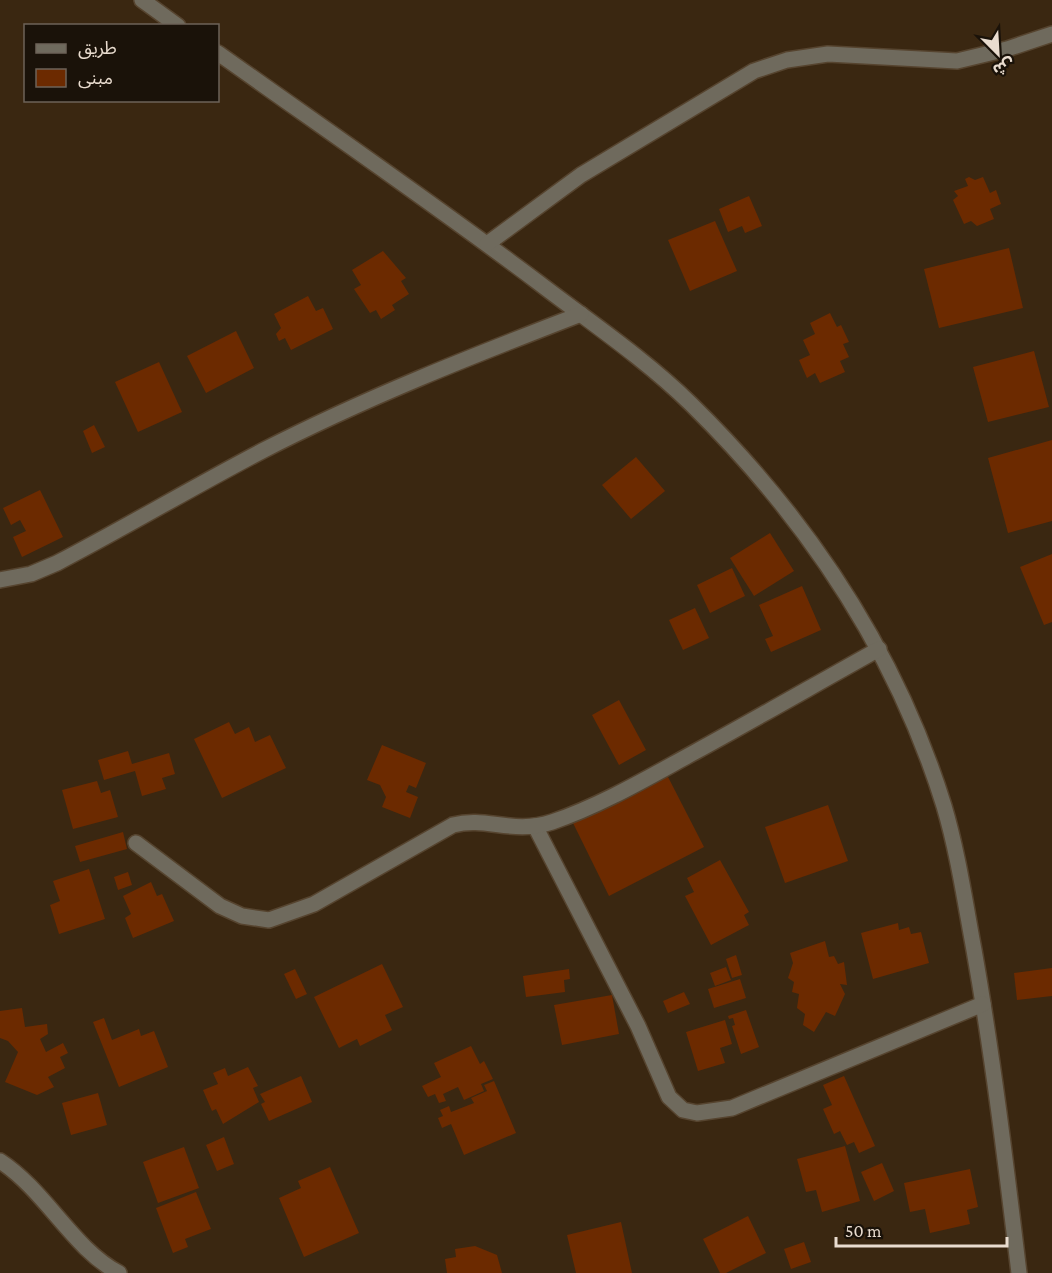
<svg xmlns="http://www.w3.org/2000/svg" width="1052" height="1273" font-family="'Crimson Pro','Noto Sans Arabic',serif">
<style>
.building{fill:#6c2a00}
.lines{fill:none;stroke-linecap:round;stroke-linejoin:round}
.minor-casing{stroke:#56442f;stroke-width:18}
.minor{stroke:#6f6a5d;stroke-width:15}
</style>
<rect width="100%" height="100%" fill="#3a2711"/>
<g class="building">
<polygon points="969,177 975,180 983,177 990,193 996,190 1001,204 990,209 994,219 977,226 971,221 964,224 953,200 958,196 954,191 968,186 965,179"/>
<polygon points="749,196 762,226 745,233 742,226 728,232 719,209"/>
<polygon points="715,221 737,271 690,291 668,240"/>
<polygon points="1009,248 1023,308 939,328 924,269"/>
<polygon points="383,251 406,278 401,281 409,294 392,305 395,310 381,319 376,310 370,313 354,289 361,285 352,270"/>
<polygon points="308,296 316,311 323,308 333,329 291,350 285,338 279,341 276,334 281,328 274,314"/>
<polygon points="830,313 837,327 841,325 849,342 843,344 849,357 840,361 845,372 820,383 815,373 807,378 799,360 810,355 803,340 815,334 810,323"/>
<polygon points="236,331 254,368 206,393 187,356"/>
<polygon points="1034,351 1049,407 988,422 973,367"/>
<polygon points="159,362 182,412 138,432 115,382"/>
<polygon points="94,425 105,447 92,453 83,431"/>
<polygon points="1052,440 1052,521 1008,533 988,458"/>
<polygon points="636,457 665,491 631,519 602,485"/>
<polygon points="40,490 63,537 22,557 13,537 26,531 20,520 11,525 3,508"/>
<polygon points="770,533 794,571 754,596 730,558"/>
<polygon points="1052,554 1052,622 1044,625 1020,567"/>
<polygon points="732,568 745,596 710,613 697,585"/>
<polygon points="802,586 821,630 771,652 765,639 773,636 759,605"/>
<polygon points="695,608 709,638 683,650 669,620"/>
<polygon points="619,700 646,750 619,765 592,715"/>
<polygon points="229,722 235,734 249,727 255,742 270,735 286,768 222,798 194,739"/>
<polygon points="382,745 426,763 416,788 409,785 406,792 418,797 410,818 382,807 386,797 380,785 367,780"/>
<polygon points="128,751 132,764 169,753 175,774 162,778 166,789 142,796 135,771 104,780 98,760"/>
<polygon points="667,775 704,847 609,896 573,823"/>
<polygon points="97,781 101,793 110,790 118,817 73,829 62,790"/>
<polygon points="828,805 848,861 785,883 765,827"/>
<polygon points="123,832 127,849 80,862 75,846"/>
<polygon points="720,860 749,912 744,915 749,925 711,945 685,896 694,892 687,878"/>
<polygon points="89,869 105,919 59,934 50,905 60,901 53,881"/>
<polygon points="128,872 132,885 118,890 114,877"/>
<polygon points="151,882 157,896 162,894 174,921 133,938 125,918 131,914 123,896"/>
<polygon points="898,923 899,930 909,927 911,934 921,932 929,963 873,979 861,933"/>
<polygon points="825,941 829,957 834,956 838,964 844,962 847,985 840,984 845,994 835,1016 826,1012 814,1032 803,1025 805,1014 797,1008 799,994 792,992 794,982 788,978 793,963 790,953"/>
<polygon points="736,955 742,975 732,978 726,959"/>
<polygon points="382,964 403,1007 385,1015 392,1030 360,1046 357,1039 339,1048 314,997"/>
<polygon points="726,967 731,980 715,986 710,973"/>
<polygon points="1052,968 1052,996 1017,1000 1014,973"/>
<polygon points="295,969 307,994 296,999 284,974"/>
<polygon points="569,969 570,979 564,980 565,992 526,997 523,976"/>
<polygon points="740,979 746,998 714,1008 708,989"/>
<polygon points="684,992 690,1004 668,1013 663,1001"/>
<polygon points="612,995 619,1034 562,1045 554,1005"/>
<polygon points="22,1008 25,1027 47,1024 48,1034 40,1039 46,1052 63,1043 68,1053 60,1057 65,1068 48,1077 54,1087 37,1095 5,1082 18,1052 8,1041 0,1038 0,1011"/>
<polygon points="746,1010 759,1047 741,1054 732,1026 735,1025 733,1018 729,1019 728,1016"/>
<polygon points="104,1018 112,1040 139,1029 141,1036 154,1031 168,1067 119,1087 93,1022"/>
<polygon points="725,1020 732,1044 720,1048 725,1063 698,1071 686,1032"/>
<polygon points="471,1046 480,1064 484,1061 493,1079 481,1084 484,1091 464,1100 458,1087 443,1094 446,1101 439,1103 435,1094 428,1097 422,1086 441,1077 434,1063"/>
<polygon points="248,1067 258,1086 253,1088 259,1102 223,1124 216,1109 212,1111 203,1090 218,1084 213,1073 225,1068 228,1076"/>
<polygon points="301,1076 312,1102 269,1121 261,1104 265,1102 260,1094"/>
<polygon points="844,1076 875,1146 859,1153 854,1142 847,1145 840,1131 834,1134 823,1109 832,1105 823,1085"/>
<polygon points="494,1081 516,1133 464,1155 451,1124 442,1128 438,1118 443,1116 440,1110 449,1106 451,1112 474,1103 471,1098 487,1091 484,1085"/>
<polygon points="98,1093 107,1125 71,1135 62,1103"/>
<polygon points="224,1137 234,1164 217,1171 206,1145"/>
<polygon points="845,1146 860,1201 822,1212 816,1190 806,1192 797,1159"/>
<polygon points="184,1147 199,1188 158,1203 143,1162"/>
<polygon points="882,1163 894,1191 874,1201 861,1172"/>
<polygon points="330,1167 359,1233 304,1257 279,1198 301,1188 298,1181"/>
<polygon points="970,1169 978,1207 967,1210 970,1224 930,1233 925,1209 910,1212 904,1183"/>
<polygon points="196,1192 211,1229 185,1239 188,1247 173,1253 156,1208"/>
<polygon points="748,1216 766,1253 726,1273 720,1273 703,1239"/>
<polygon points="621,1222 632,1273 576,1273 567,1235"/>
<polygon points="804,1242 811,1262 791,1269 784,1249"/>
<polygon points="475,1246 497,1255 502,1273 447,1273 445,1259 456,1257 455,1249"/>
</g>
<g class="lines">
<g class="minor-casing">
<g id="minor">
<polyline points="142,0 178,26"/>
<path d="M218,53C325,129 434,204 539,283C590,322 645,359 691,404C806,517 896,651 944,806C958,853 965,902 974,950C993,1057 1006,1165 1019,1273"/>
<polyline points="487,244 581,175 754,71 787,60 828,54 957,61 1007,49 1052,34"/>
<path d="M0,580L31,574L57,563C126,527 193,487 262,451C365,398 472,356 581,314"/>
<polyline points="535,826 638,1026 669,1097 683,1110 697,1113 732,1108 983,1004"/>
<path d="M136,843L220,906L242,916L269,920L314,904L453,825C487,816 512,835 552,822C602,805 649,777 695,752C757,718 818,683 879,649"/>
<path d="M0,1161C46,1191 73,1249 119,1273"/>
</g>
</g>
<use href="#minor" class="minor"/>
</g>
<rect x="24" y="24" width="195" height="78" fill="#1a1209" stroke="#6d6358" stroke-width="1.5"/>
<rect x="36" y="44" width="30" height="9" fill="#6f6a5d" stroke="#6d6358" stroke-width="1.5"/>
<text x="78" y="54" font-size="18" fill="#e9dccf">طريق</text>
<rect x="36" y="69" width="30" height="18" fill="#6c2a00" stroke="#6d6358" stroke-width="1.5"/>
<text x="78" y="84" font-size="18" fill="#e9dccf">مبنى</text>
<g transform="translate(998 54) rotate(156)" stroke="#1a1209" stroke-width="4.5" paint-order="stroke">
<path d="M0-4.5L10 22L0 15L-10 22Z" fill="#e9dccf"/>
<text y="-9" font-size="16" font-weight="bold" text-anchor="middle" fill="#e9dccf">ش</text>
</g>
<path d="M836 1237v9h171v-9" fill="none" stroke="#e9dccf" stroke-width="3"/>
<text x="845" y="1237" font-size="18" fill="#e9dccf" stroke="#1a1209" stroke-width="4.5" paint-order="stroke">50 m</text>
</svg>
